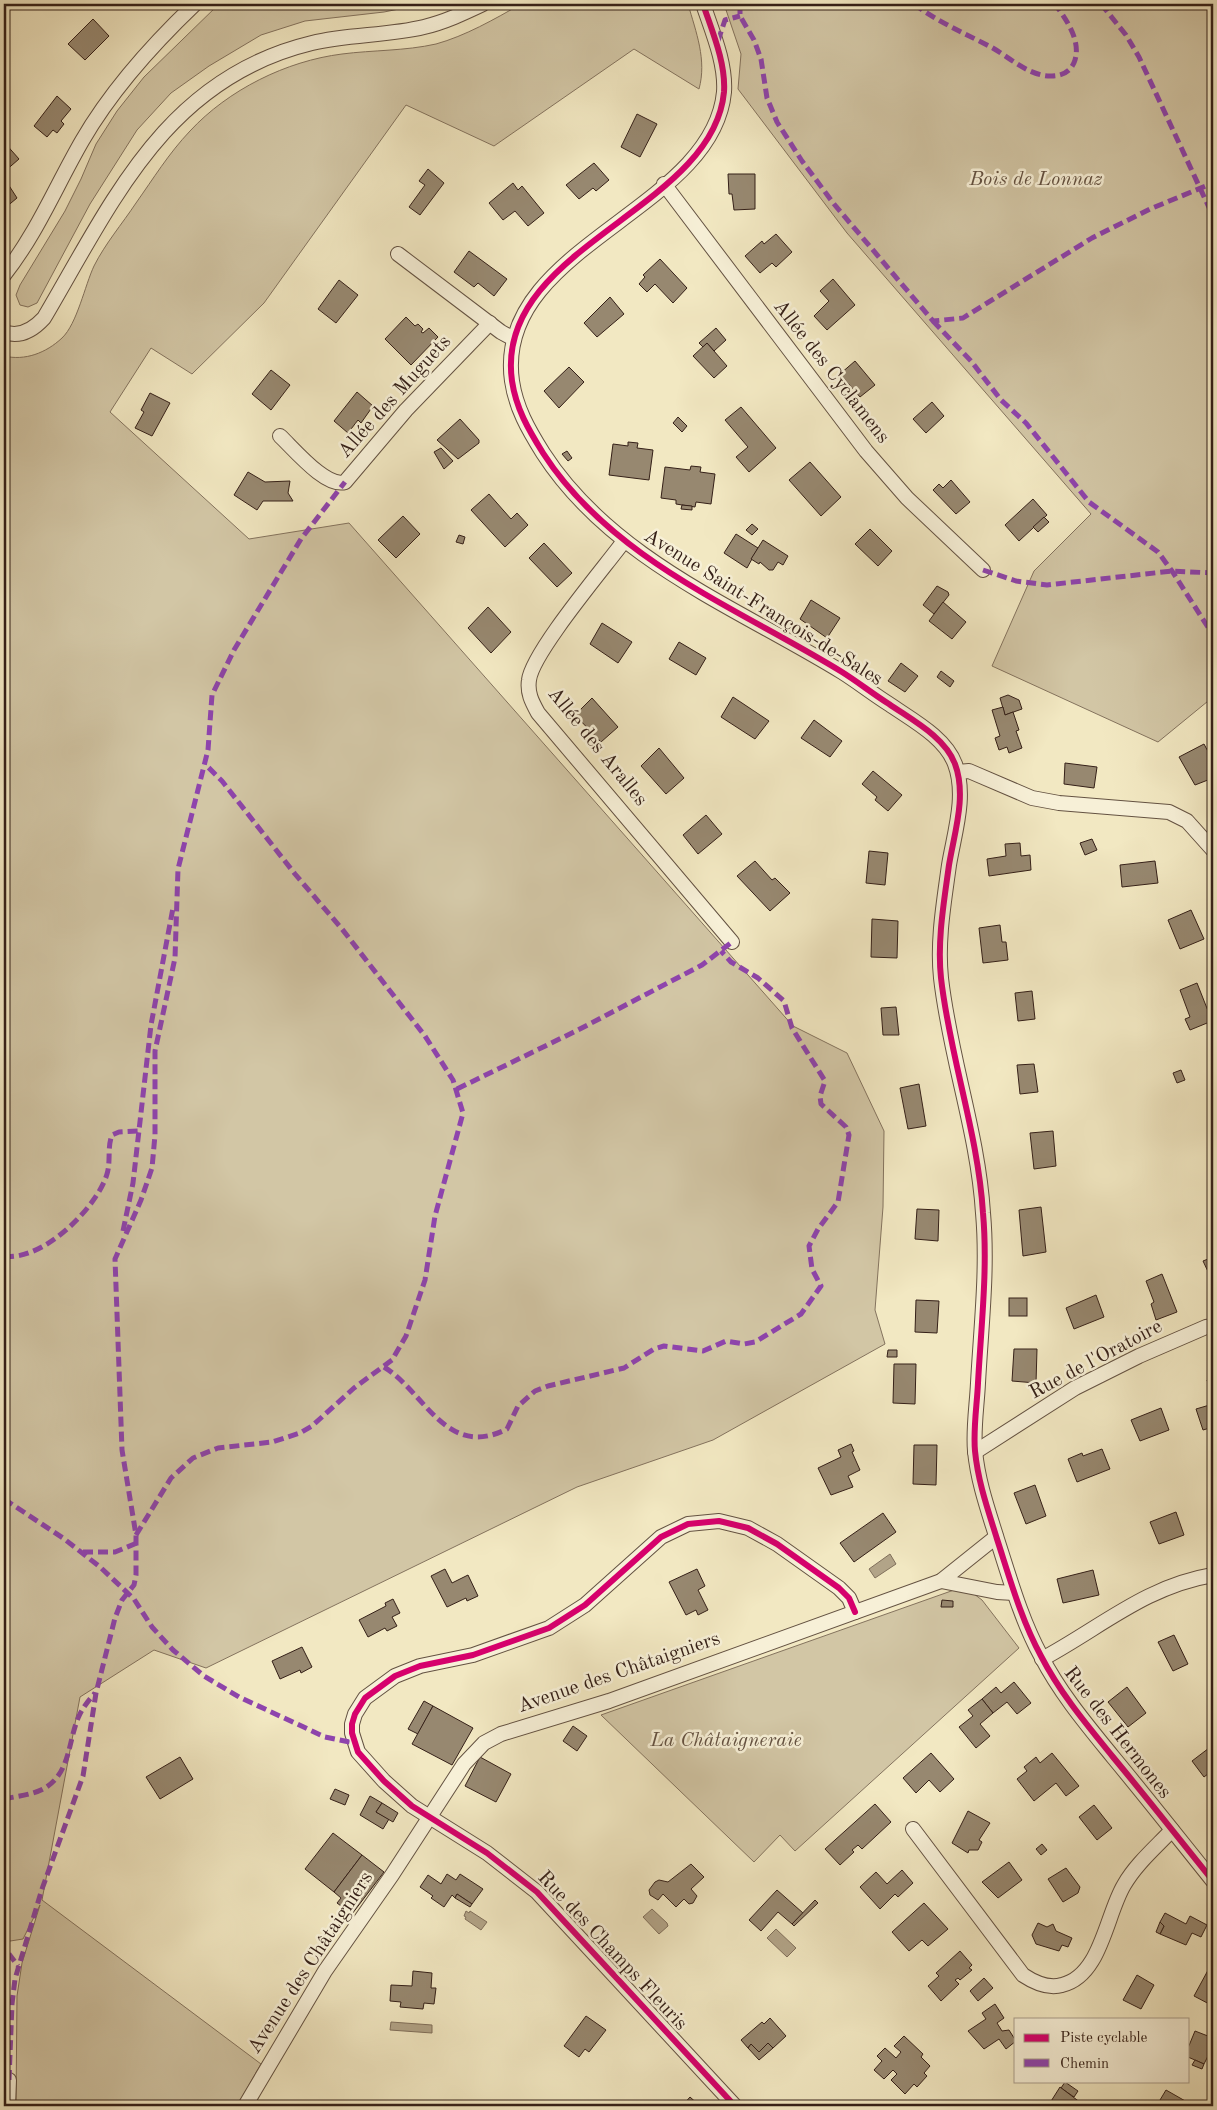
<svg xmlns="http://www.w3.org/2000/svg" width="1217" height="2110" font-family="'Old Standard TT',serif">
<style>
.green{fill:#d2c6a5;stroke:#84735e}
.water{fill:#b2a488;stroke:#806f5b}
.building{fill:#978870;stroke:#352018}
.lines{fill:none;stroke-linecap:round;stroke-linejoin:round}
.minor-casing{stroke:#645242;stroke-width:16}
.minor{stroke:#f7f0d7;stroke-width:14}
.quiet{stroke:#8e44ad;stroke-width:5;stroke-dasharray:10 5;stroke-linecap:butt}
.cycleway-casing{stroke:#f7f0d7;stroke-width:9}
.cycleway{stroke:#d6006c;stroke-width:6}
.labels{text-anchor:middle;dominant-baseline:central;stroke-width:5;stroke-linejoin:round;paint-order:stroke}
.park-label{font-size:20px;font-style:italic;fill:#645242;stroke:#f7f0d7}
.street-label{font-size:20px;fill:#352018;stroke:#f7f0d7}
</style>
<rect width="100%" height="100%" fill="#f2e8c2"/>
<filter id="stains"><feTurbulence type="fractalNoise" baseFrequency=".004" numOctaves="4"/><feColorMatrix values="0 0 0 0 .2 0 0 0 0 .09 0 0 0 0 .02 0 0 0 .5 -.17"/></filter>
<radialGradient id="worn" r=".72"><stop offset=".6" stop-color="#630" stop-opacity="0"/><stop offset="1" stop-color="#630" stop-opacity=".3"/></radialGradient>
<g class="green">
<polygon points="219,4 424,4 384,12 305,21 261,35 209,66 171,93 137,130 90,204 37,303 28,307 20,305 16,295 20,285 65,211 81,179 96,144 117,111 144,77"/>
<path d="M521,4H688C696,32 707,60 699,89L634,49L494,146L406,105L264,303L192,374L151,348L110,412L249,539L349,523L793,1026L847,1053L884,1131L883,1207L875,1310L885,1344L713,1440L577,1487L206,1668L154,1650L80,1697L42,1900L261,2064L237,2106H16L17,1996L22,1963L40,1905L23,1939L4,1942V356C25,361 46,353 62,338C77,324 85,285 94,266C105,244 122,224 136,203C153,179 169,153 190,131C228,90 286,61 342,54C373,50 405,51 436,44C465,36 495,19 521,4Z"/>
<polygon points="724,4 1213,4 1213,697 1158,742 992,666 1034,571 1091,514 847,233 738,89 741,54"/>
<polygon points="954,1590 974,1594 982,1600 1019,1648 795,1851 780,1835 754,1862 601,1715"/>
</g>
<g class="water">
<polygon points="890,1554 896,1564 875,1578 869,1569"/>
<polygon points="652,1909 667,1923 668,1926 659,1934 643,1917"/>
<polygon points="466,1911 469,1913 470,1911 487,1922 481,1930 465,1919 466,1917 464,1916"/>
<polygon points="776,1929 796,1948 787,1957 767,1938"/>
<polygon points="391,2022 432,2025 432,2033 390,2030"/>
</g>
<g class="building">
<polygon points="93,19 109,36 85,60 68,44"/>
<polygon points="57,96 71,109 61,121 64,124 57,133 53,130 47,137 34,126"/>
<polygon points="637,114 657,124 640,157 621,147"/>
<polygon points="4,142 19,159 4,172"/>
<polygon points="594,163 609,180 596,191 593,188 579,199 566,185"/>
<polygon points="428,169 444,183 420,215 409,207 425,185 419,181"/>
<polygon points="728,174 755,174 755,209 734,210 732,194 729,194"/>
<polygon points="513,183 518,190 522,186 544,213 528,226 515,211 503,220 489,203"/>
<polygon points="8,184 17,198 5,208 4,187"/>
<polygon points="776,234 792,252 776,267 772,263 760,273 745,256 762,241 764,244"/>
<polygon points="469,251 507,279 494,296 478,283 474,287 454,272"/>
<polygon points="660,259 687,288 673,303 655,284 647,292 639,284 645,277 643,275"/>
<polygon points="833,279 855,305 827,330 814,316 829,301 820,291"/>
<polygon points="339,280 358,295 336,323 318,309"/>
<polygon points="610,297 624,314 597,337 584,323"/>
<polygon points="406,317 415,326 418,324 423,329 421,332 423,333 429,328 438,337 411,365 385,339"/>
<polygon points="716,328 726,340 714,351 707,343 703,347 699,343"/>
<polygon points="707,343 727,366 714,378 693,356"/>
<polygon points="855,361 875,385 860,397 840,374"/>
<polygon points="569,367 584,382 559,408 544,391"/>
<polygon points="271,370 290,385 271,410 252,394"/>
<polygon points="357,392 373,406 361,423 358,420 348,433 334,421"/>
<polygon points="150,393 170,403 152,436 135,428 144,412 141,410"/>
<polygon points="932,402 944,416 926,433 913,419"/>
<polygon points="741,407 776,448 749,472 736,457 748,447 725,420"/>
<polygon points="678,417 687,426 682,432 673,423"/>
<polygon points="460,419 479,440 479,443 458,459 437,440"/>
<polygon points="628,442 638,443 637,448 653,450 649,480 609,475 613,444 628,446"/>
<polygon points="441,448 453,461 444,469 434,452"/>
<polygon points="567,451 572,458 568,461 562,454"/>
<polygon points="810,462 841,497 821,516 789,480"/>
<polygon points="691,466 701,467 700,472 715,474 711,504 696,502 695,507 676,504 676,500 661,498 665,467 690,470"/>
<polygon points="248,472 265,482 290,481 288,493 293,501 263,501 257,510 234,495"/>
<polygon points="951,480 970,502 956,514 933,490 939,484 943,488"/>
<polygon points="489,494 511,519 517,513 528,525 505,547 471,510"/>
<polygon points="1033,499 1047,515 1019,541 1005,525"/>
<polygon points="682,505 692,506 692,510 681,509"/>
<polygon points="403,516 420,534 396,558 378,540"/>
<polygon points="1044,517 1049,522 1038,532 1033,527"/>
<polygon points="752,524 758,529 752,535 746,530"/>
<polygon points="870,529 892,551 878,566 855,544"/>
<polygon points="736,534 758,548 747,568 724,553"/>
<polygon points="459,535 465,537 463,544 456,542"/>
<polygon points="763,540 788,556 783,565 778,562 773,570 769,570 760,562 759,564 751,559"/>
<polygon points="544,543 572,573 557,587 529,558"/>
<polygon points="937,586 948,592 949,595 934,614 923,605"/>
<polygon points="811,600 840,618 827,638 800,619"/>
<polygon points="943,602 966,622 952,639 929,621"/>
<polygon points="488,607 511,632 491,653 468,628"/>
<polygon points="602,623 632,642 618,663 590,644"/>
<polygon points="679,642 706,658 696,675 669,659"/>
<polygon points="901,663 918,676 905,692 888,681"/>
<polygon points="941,671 954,681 950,687 937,677"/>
<polygon points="1008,695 1019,700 1022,709 1005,715 1000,698"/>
<polygon points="733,697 769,721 755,739 721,717"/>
<polygon points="592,698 618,727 601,742 575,715"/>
<polygon points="1003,707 1005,715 1013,712 1019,730 1016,731 1022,748 1009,753 1007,747 999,750 995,738 1000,736 992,710"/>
<polygon points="814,720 842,741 830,757 801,738"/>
<polygon points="590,730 599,740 594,745 585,735"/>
<polygon points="1204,744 1212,759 1209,761 1213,768 1213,778 1195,785 1179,757"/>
<polygon points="659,748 684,778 666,794 641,766"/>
<polygon points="1065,763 1097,767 1094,788 1064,784"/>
<polygon points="873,771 902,795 888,811 875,800 877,797 862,784"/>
<polygon points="706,815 722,834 698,854 683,835"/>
<polygon points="1092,839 1097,850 1085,855 1080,843"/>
<polygon points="1020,843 1021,856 1030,855 1031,870 989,876 987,859 1006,856 1005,844"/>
<polygon points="869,851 888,853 885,885 866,883"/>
<polygon points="755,861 772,880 775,878 790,893 770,911 737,876"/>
<polygon points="1155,861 1158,883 1122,887 1120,865"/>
<polygon points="1191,910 1204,939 1180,949 1168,920"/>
<polygon points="872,919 898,921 897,958 871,957"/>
<polygon points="1000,925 1002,942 1006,942 1008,960 983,963 979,928"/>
<polygon points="1197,983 1212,1021 1190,1030 1185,1019 1190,1017 1180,990"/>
<polygon points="1032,991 1035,1019 1018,1021 1015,993"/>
<polygon points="896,1007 899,1035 883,1035 881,1008"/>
<polygon points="1034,1064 1038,1092 1020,1094 1017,1065"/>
<polygon points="1181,1070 1185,1080 1177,1083 1173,1073"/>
<polygon points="919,1084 926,1126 908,1129 900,1088"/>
<polygon points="1053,1131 1056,1166 1034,1169 1030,1133"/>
<polygon points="1041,1207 1046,1252 1023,1256 1019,1210"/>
<polygon points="917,1209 939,1210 938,1241 915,1239"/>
<polygon points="1213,1257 1213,1280 1212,1280 1203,1261"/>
<polygon points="1162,1274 1177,1312 1156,1320 1151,1304 1154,1302 1146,1281"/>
<polygon points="1096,1295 1104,1317 1074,1329 1066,1308"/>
<rect x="1009" y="1298" width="18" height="18"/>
<polygon points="916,1300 939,1301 937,1333 915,1332"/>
<polygon points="1014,1349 1037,1349 1036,1383 1012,1381"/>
<polygon points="888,1350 897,1350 897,1357 887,1357"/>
<polygon points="894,1364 916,1364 915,1404 893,1403"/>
<polygon points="1213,1378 1213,1399 1207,1380"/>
<polygon points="1213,1404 1213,1427 1203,1430 1196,1409"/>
<polygon points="1161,1408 1169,1430 1140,1441 1131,1420"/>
<polygon points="851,1444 854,1451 852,1452 860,1470 848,1476 853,1487 831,1495 818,1468 841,1457 838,1450"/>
<polygon points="914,1445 937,1445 936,1485 913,1484"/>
<polygon points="1102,1449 1110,1469 1077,1482 1068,1459 1082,1453 1083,1456"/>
<polygon points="1035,1485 1046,1516 1026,1524 1014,1493"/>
<polygon points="1176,1512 1184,1535 1159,1544 1150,1522"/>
<polygon points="883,1513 896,1532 854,1562 840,1543"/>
<polygon points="445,1569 452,1583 468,1575 478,1596 467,1601 466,1598 447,1607 431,1576"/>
<polygon points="697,1569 705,1586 698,1590 708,1610 698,1615 696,1610 686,1615 669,1582"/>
<polygon points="1093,1570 1099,1595 1063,1603 1057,1579"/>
<polygon points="393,1599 400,1613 392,1617 397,1626 387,1631 385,1628 368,1637 359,1620 386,1606 385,1603"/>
<polygon points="942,1600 953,1601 953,1607 941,1607"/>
<polygon points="1174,1635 1188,1664 1173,1671 1158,1642"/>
<polygon points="302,1647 312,1667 301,1673 300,1670 280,1679 272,1661"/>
<polygon points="1014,1682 1031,1703 1017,1714 1007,1702 993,1713 982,1699 996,1687 1001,1693"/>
<polygon points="1127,1687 1146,1713 1128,1727 1108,1702"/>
<polygon points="982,1699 993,1713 980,1724 990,1736 976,1748 959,1727 973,1716 968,1710"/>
<polygon points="424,1701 433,1706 418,1734 408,1729"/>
<polygon points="433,1706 473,1728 452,1765 412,1744"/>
<polygon points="573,1726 587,1736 577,1751 563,1741"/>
<polygon points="1213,1745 1213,1770 1204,1777 1192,1761"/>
<polygon points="931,1753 954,1779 940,1792 929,1780 916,1793 903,1778"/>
<polygon points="1052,1753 1079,1786 1066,1796 1056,1783 1034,1801 1017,1779 1027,1771 1024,1767 1036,1757 1040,1763"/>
<polygon points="180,1757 193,1779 160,1799 146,1777"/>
<polygon points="480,1757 511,1774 496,1802 465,1786"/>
<polygon points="335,1789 349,1795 345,1805 330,1799"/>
<polygon points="370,1796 382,1803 376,1812 389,1819 383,1829 360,1815"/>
<polygon points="382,1803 398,1813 393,1822 376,1812"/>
<polygon points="875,1804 891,1822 862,1849 858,1845 852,1850 854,1852 840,1865 825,1849"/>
<polygon points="1094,1805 1112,1828 1097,1840 1079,1817"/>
<polygon points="968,1811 990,1823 979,1840 982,1842 978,1850 969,1850 968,1853 952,1843"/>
<polygon points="333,1833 362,1855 334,1892 305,1869"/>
<polygon points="1042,1844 1047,1850 1041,1855 1036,1849"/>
<polygon points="362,1855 384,1872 352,1914 337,1903 341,1898 334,1892"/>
<polygon points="1009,1862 1022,1880 998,1898 982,1882"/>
<polygon points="691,1864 704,1877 691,1889 697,1896 693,1903 689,1904 684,1899 676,1907 663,1894 658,1900 650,1895 649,1890 655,1882 659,1880 668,1882"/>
<polygon points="1066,1868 1080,1887 1078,1893 1063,1902 1048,1879"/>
<polygon points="902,1870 913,1883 898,1897 895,1894 880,1909 860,1887 876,1872 887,1884"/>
<polygon points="447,1874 456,1880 460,1874 483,1889 472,1904 457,1894 455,1898 452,1895 444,1907 431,1898 433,1896 420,1887 428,1875 441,1884"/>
<polygon points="777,1890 803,1913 792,1924 778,1912 761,1931 749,1920"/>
<polygon points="457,1894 472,1904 470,1907 455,1898"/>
<polygon points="815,1900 818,1903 794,1926 792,1924"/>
<polygon points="924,1903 948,1929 928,1946 922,1940 909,1951 892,1932"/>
<polygon points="1165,1913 1186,1924 1190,1916 1207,1925 1201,1937 1192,1933 1186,1945 1160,1934 1164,1926 1160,1922"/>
<polygon points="1160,1922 1164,1926 1160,1934 1156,1932"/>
<polygon points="1038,1923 1047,1927 1053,1924 1056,1931 1072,1938 1068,1947 1062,1945 1059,1951 1036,1944 1032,1935"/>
<polygon points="960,1951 972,1965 969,1968 972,1970 960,1980 958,1978 955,1980 959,1984 941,2001 928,1986 939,1976 936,1973"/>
<polygon points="1213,1961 1213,2006 1194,1996"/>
<polygon points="413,1971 432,1973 431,1988 436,1988 434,2004 424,2003 423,2009 400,2007 401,2002 390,2001 391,1985 412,1986"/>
<polygon points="1137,1975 1154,1985 1141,2009 1123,2000"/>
<polygon points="984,1978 993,1988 978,2001 970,1991"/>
<polygon points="995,2004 1004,2018 997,2023 1002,2031 1009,2030 1016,2041 1006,2049 999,2039 984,2049 968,2031 986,2019 982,2013"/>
<polygon points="586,2016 606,2030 589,2052 585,2049 579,2057 564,2046"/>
<polygon points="770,2018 786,2036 773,2048 768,2043 759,2052 751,2044 748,2048 741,2040 762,2022 764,2024"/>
<polygon points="1195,2031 1213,2038 1213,2046 1204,2064 1188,2057 1188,2048"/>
<polygon points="904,2036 923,2054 921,2057 930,2066 924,2073 927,2076 917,2087 914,2084 905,2094 891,2080 897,2074 893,2070 884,2079 874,2070 882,2061 877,2056 885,2048 896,2058 901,2052 894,2046"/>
<polygon points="768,2043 773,2048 759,2060 748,2048 751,2044 759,2052"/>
<polygon points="1195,2060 1204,2064 1202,2069 1192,2065"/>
<polygon points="1065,2082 1078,2091 1074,2097 1061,2088"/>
<polygon points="1060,2087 1081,2103 1079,2106 1048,2106"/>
<polygon points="1166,2090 1187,2102 1185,2106 1157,2105"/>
<polygon points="690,2097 700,2106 682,2106"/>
</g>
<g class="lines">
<g class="minor-casing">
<g id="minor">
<path d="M703,4C712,31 726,63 724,92C713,211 493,247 512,381C516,408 528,429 543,453C612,560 738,608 842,672C858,682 873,694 889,704C912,720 945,737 955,764C967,796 954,834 949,865C944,902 937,941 941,978C950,1058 978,1133 983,1213C988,1269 981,1327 978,1383C977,1405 973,1429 975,1451C978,1482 988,1510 997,1539C1010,1579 1021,1619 1041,1656C1060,1693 1087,1725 1113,1757C1147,1798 1180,1840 1213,1881"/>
<polyline points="664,184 866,451 907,498 983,570"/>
<polyline points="398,254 501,332 514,339"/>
<path d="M4,275C37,233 56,186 82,141C112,89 152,45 195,4"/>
<path d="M4,332C20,338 33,330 44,318C113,201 166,78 312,43C348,34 387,36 424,27C445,22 464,13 483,4"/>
<path d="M280,436C294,449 326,488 345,482L406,410L490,323"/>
<path d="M624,541C604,568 532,653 529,680C527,693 532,702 538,713L732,942"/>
<polyline points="958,772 969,771 1032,798 1059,803 1169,812 1187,821 1213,850"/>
<polyline points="975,1452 1075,1388 1139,1356 1206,1327 1213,1326"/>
<polyline points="941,1581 997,1592 1014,1593"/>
<path d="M1042,1659C1100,1628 1146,1586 1213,1575"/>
<path d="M913,1829L1023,1975C1035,1983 1048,1989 1062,1985C1101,1976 1106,1915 1124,1885C1136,1864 1156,1847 1172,1830"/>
<polyline points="8,2106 9,2080"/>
<polyline points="245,2106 325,1971 392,1875 464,1764 484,1743 501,1734 609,1701 941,1581 996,1537"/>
<polyline points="735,2106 537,1892 487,1853 412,1806 384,1781 358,1752 352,1733 352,1724 355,1714 365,1698 395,1676 420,1666 473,1655 549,1628 585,1605 661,1537 688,1524 719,1521 748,1528 777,1544 839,1588 849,1598 855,1612"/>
</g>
</g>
<use href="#minor" class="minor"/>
<g class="quiet">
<polyline points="740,4 740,16 754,40 761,59 767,98 777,122 802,161 834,204 933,321 963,318 1092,238 1150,209 1213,183"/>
<path d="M914,4C938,22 964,33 991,47C1009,57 1030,77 1052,76C1064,76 1072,70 1075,60C1081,40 1066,19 1055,4"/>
<polyline points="1101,4 1126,35 1139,57 1213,216"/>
<polyline points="718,41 725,20 740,16"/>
<polyline points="933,321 971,361 1001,400 1026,423 1089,502 1158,552 1172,571 1213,635"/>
<polyline points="983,570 1016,581 1047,585 1172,571 1213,573"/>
<polyline points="457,1089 578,1030 702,965 732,942"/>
<polyline points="123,1231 133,1183 151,1025 173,908"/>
<path d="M4,1256C42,1262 97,1208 107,1174C111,1161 107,1148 112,1135L119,1132L138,1131"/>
<path d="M384,1367C425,1392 446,1460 507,1429L518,1406L535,1391L548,1386L624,1368L654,1349L664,1346L703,1351L726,1341L744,1344L755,1342L801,1314L821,1286L812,1269L809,1246L818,1229L838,1202L849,1135L846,1127L821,1104L820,1096L825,1081L792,1028L784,1001L758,978L731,962L721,951"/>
<polyline points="4,1499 63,1538 100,1567 134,1599 152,1627 173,1650 204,1676 239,1697 325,1737 354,1743"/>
<polyline points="136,1535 171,1478 193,1458 218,1448 272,1442 300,1433 312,1426 354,1388 392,1360 406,1336 425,1280 435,1216 463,1113 453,1080 425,1036 342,929 295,874 222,781 205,764"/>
<polyline points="83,1552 115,1552 137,1543"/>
<path d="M4,1799C17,1796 33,1795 45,1788C71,1772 68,1740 79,1716C83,1707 89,1700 95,1693"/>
<polyline points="4,1939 9,1954 18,1966"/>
<polyline points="9,2080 12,2004 15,1979 42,1889 83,1776 96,1693 115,1618 122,1600 134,1585 136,1575 136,1535 122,1450 115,1259 141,1200 152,1168 155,1135 155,1051 175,958 178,869 208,750 212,695 234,650 301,539 345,482"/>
</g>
<g class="cycleway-casing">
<g id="cycleway">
<path d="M703,4C712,31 726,63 724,92C713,211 493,247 512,381C516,408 528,429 543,453C612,560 738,608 842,672C858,682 873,694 889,704C912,720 945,737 955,764C967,796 954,834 949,865C944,902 937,941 941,978C950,1058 978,1133 983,1213C988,1269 981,1327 978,1383C977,1405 973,1429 975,1451C978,1482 988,1510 997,1539C1010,1579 1021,1619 1041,1656C1060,1693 1087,1725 1113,1757C1147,1798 1180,1840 1213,1881"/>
<polyline points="735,2106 537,1892 487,1853 412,1806 384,1781 358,1752 352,1733 352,1724 355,1714 365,1698 395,1676 420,1666 473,1655 549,1628 585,1605 661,1537 688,1524 719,1521 748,1528 777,1544 839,1588 849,1598 855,1612"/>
</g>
</g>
<use href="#cycleway" class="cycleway"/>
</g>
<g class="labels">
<g class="park-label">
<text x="1036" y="180">Bois de Lonnaz</text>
<text x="726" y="1741">La Châtaigneraie</text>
</g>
<g class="street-label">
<text transform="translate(831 372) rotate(52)">Allée des Cyclamens</text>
<text transform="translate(395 397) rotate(-48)">Allée des Muguets</text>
<text transform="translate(763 608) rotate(32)">Avenue Saint-François-de-Sales</text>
<text transform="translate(597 747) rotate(51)">Allée des Aralles</text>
<text transform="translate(1096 1360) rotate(-28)">Rue de l'Oratoire</text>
<text transform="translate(619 1673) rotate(-19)">Avenue des Châtaigniers</text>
<text transform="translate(1117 1733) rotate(52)">Rue des Hermones</text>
<text transform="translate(612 1951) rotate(47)">Rue des Champs Fleuris</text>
<text transform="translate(311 1963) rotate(-57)">Avenue des Châtaigniers</text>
</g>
</g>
<rect width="1217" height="2110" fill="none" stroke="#f2e8c2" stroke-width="20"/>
<rect x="5" y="5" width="1207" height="2100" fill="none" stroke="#352018" stroke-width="2.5"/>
<rect x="10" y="10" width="1197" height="2090" fill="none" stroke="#352018"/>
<rect x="1014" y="2018" width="175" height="65" fill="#f7f0d7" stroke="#a99d8b"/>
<rect x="1024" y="2034" width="25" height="8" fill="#d6006c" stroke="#a99d8b"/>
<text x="1060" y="2042" font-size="15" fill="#352018">Piste cyclable</text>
<rect x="1024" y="2059" width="25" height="8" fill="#8e44ad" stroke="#a99d8b"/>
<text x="1060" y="2068" font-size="15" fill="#352018">Chemin</text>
<rect width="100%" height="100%" filter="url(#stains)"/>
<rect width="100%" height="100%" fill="url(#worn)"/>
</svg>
